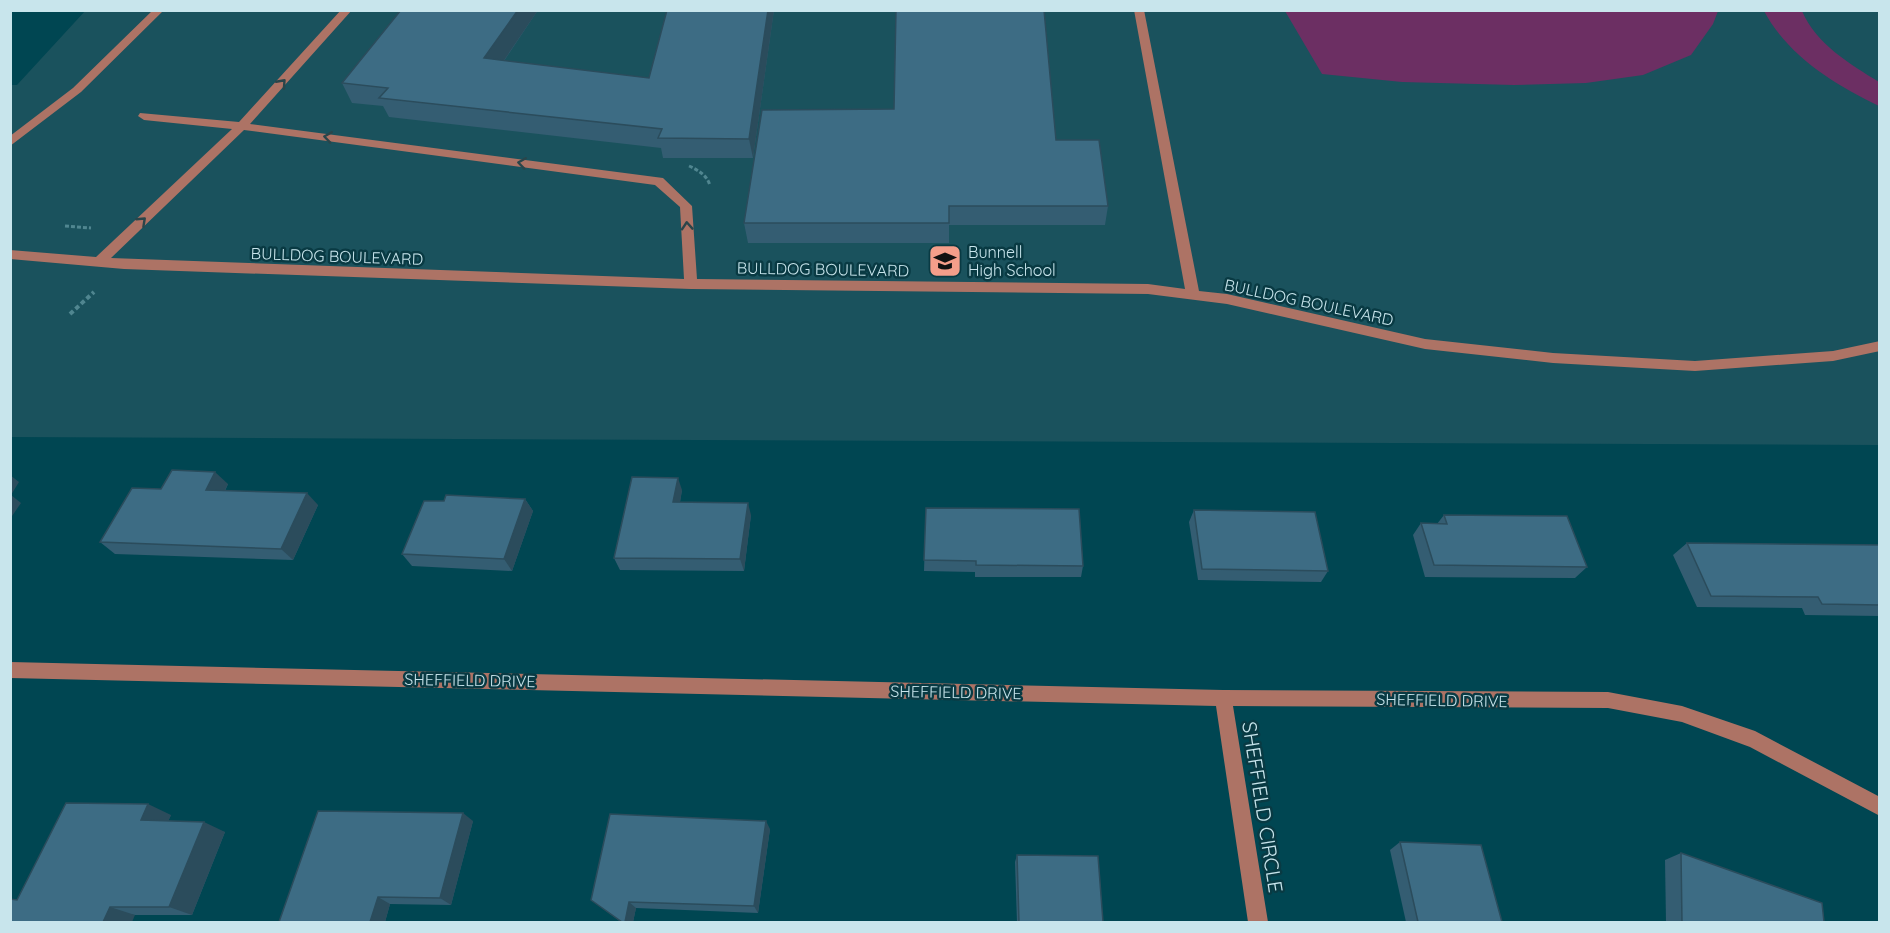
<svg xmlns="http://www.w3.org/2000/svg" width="1890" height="933" font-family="Quicksand,sans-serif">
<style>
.built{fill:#1a525d}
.green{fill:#6c2f63}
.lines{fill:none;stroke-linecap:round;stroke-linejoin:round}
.path-far1{stroke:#508690;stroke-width:3;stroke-dasharray:4 2;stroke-linecap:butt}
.path{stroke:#508690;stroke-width:4;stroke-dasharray:4.5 3;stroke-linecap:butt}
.minor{fill:#ad7365;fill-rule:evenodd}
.wall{fill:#345d72}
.shaded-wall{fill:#2b4c5c}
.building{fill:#3d6c84;stroke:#2b4c5c;stroke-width:1.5}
.oneway{stroke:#2a454a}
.labels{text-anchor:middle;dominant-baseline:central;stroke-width:5;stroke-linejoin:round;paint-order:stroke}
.poi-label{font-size:16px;fill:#c8e5ec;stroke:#093a43;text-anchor:start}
.street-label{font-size:16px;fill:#c8e5ec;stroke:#093a43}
.near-street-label{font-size:20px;fill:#c8e5ec;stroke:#093a43}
</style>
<rect width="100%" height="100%" fill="#004652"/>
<polygon class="built" points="86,10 1879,11 1879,445 11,437 10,85 17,85"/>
<g class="green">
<polygon points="1285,11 1718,11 1713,24 1691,55 1643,75 1586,83 1514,85 1402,82 1322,74"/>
<path d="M1764,11H1802C1816,44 1850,64 1879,82V106C1834,84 1788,56 1764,11Z"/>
</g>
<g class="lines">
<g class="path-far1">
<path d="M689,166C698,170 708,176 710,186"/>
<polyline points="65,226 91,228"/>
</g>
<polyline class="path" points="70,314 94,292"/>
<g class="minor">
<polygon points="153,10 164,10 81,92 10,146 10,136 73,88"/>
<path d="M341,10H352L250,124L663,178L692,206L697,279L1148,284L1185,289L1134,10H1144L1199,291L1227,294L1425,339L1553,353L1695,361L1833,351L1880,341V351L1833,361L1695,371L1553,363L1425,349L1227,304L1148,294L691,289L124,269L10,259V250L96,257L232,129L144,120L138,116L140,113L239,122ZM244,130L655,185L680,207L684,279L111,258Z"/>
<polygon points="10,662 1223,690 1608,692 1682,706 1755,731 1880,797 1880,816 1750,747 1682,722 1608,708 1233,706 1268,922 1248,922 1216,706 10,678"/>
</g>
</g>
<g class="wall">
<polygon points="538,10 504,61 649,78 667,10 774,10 753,158 663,158 661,148 389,117 383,106 352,103 342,83"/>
<polygon points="1056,140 1108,206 1105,225 949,225 949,243 748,243 744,223"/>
<polygon points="228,484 225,491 318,505 293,560 115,554 100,542 161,489"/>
<polygon points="682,490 680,502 751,515 744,571 620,570 614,558"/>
<polygon points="525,499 533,511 512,571 412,566 402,554 444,501"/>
<polygon points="926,508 1083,566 1081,577 975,577 975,572 924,571"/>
<polygon points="1194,510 1328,571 1321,582 1198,580 1189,522"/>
<polygon points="1444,515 1587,567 1575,578 1425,577 1413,535 1421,523 1437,524"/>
<polygon points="1687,543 1880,545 1880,616 1805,615 1802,608 1697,607 1673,555"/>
<polygon points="171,815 168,821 225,832 192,915 135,915 17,900"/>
<polygon points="473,821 451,905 390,904 385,922 279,922"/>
<polygon points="770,829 758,913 636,908 633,922 621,922 591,900"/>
<polygon points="1400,842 1502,922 1406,922 1390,850"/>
<polygon points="1681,853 1824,922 1666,922 1665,860"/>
<polygon points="1017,855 1103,922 1017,922 1015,862"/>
</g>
<g class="shaded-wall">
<polygon points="518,10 538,10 492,78 484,58"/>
<polygon points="768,10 774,10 753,158 749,139"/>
<polygon points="215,472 228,484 219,502 206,490"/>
<polygon points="10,475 19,482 11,495 21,503 10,519"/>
<polygon points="678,478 682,490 678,514 673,502"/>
<polygon points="307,493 318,505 293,560 281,549"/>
<polygon points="525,499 533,511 512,571 504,559"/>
<polygon points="748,503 751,515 744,571 740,559"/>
<polygon points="148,804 171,815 164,831 141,820"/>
<polygon points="463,813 473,821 451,905 440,898"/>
<polygon points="766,821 770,829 758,913 754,906"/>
<polygon points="204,822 225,832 192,915 169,907"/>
<polygon points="378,897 390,904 385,922 370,922"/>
<polygon points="629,902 636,908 633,922 625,922"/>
<polygon points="110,907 135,915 132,922 103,922"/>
</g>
<g class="building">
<polygon points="401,10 518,10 484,58 649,78 667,10 768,10 749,139 658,138 662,129 379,98 388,88 342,83"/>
<polygon points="896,10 1044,10 1056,140 1099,140 1108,206 949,206 949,223 744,223 762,110 894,109"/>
<polygon points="172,470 215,472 206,490 307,493 281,549 100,542 132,488 161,489"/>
<polygon points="632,477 678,478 673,502 748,503 740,559 614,558"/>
<polygon points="446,495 525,499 504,559 402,554 424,501 444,501"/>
<polygon points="926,508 1079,509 1083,566 976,565 976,561 924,560"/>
<polygon points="1194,510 1315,512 1328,571 1202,569"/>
<polygon points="1444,515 1567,516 1587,567 1434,565 1421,523 1447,524"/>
<polygon points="1687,543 1880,545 1880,605 1822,604 1818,597 1711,596"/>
<polygon points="66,803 148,804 141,820 204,822 169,907 110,907 103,922 10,922 10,899 17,900"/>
<polygon points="318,811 463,813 440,898 378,897 370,922 279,922"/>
<polygon points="610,814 766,821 754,906 629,902 625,922 622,922 591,900"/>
<polygon points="1400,842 1481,845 1502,922 1418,922"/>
<polygon points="1681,853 1822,903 1824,922 1682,922"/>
<polygon points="1017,855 1098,856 1103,922 1019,922"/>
</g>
<defs><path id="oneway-chevron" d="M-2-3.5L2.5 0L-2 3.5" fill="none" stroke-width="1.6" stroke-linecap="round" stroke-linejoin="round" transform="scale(1.5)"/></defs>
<g class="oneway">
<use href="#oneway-chevron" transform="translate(282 83) rotate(-48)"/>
<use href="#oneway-chevron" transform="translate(328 137) rotate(-172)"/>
<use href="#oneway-chevron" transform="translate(522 163) rotate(-172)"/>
<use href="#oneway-chevron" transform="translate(142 221) rotate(-43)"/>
<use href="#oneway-chevron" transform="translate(687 226) rotate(-94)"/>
</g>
<defs>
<g id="school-square" transform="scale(1.725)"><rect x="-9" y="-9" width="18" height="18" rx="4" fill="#f49e8a" stroke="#093a43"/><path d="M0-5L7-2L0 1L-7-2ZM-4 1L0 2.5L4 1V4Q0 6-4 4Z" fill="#111"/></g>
</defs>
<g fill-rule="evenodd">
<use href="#school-square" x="945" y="261"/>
</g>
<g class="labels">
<g class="poi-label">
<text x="968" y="252">Bunnell<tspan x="968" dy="18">High School</tspan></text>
</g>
<g class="street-label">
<text transform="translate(337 256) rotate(2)">BULLDOG BOULEVARD</text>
<text transform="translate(823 269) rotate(1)">BULLDOG BOULEVARD</text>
<text transform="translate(1309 302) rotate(12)">BULLDOG BOULEVARD</text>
<text transform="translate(470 680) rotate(1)">SHEFFIELD DRIVE</text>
<text transform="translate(956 692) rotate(1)">SHEFFIELD DRIVE</text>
<text transform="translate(1442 700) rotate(1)">SHEFFIELD DRIVE</text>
</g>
<g class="near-street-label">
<text transform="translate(1263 807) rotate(81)">SHEFFIELD CIRCLE</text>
</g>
</g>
<rect width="1890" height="933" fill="none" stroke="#c8e5ec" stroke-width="24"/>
</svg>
